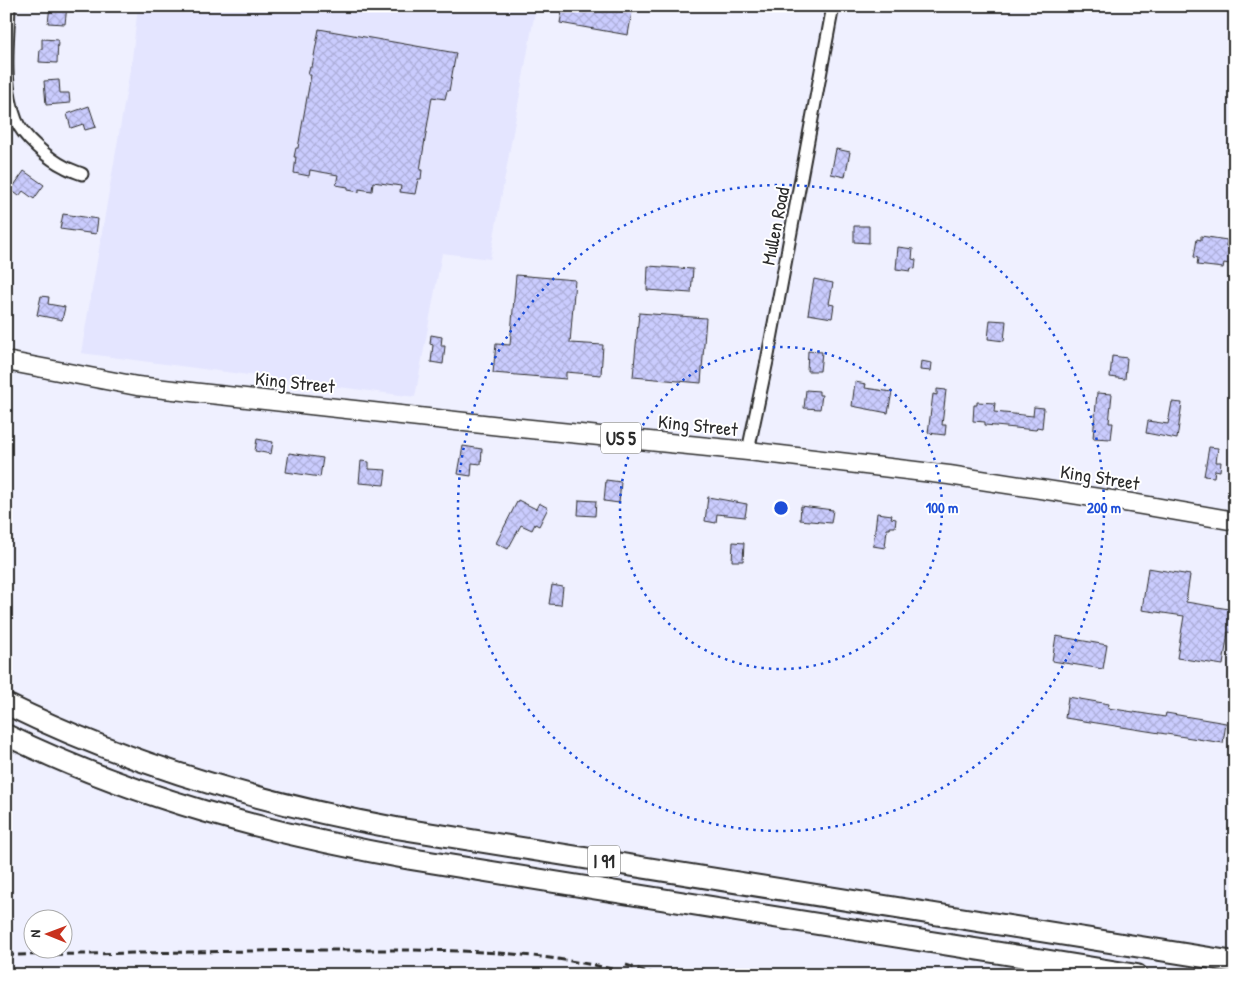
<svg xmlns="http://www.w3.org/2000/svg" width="1241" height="981" font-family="'Patrick Hand',sans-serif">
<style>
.built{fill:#e4e5ff}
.building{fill:url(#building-cross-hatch);stroke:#2b2b2b}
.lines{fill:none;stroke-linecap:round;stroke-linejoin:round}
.minor-casing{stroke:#2b2b2b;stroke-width:15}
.primary-casing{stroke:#2b2b2b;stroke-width:21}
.motorway-casing{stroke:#2b2b2b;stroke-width:24}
.minor{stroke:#fff;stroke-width:11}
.primary{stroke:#fff;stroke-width:18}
.motorway{stroke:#fff;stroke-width:20}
.rail{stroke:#2b2b2b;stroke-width:3;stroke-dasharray:8 4;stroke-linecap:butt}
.ring{fill:none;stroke:#1d4ed8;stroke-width:2.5;stroke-dasharray:2.5 5}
.labels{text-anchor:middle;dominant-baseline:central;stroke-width:4;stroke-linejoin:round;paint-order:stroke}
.shield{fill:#fff;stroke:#6b6b6b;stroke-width:1}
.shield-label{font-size:18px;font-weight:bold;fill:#2b2b2b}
.street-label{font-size:19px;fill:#2b2b2b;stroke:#fff}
.centre{fill:#1d4ed8;stroke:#fff;stroke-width:2.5}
.ring-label{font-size:15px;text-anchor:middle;font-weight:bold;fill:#1d4ed8;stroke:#fff;stroke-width:4;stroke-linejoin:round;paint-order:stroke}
</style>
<defs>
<pattern id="building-cross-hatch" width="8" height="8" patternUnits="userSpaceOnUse" patternTransform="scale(1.25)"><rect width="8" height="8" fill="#caccfe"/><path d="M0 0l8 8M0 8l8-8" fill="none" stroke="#aeafda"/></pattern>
</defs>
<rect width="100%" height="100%" fill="#eff0ff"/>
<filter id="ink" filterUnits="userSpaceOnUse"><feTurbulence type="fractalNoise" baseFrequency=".02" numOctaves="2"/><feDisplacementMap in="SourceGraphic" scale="10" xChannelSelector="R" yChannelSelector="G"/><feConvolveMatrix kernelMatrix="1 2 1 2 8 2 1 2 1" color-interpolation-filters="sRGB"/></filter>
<g filter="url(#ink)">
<polygon class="built" points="138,6 536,6 490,259 442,253 415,397 81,353 132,59"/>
<g class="building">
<polygon points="50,6 67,6 65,24 48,23"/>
<polygon points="563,6 633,6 628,35 560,23"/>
<polygon points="319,29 456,53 449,91 447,91 445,99 432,97 420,170 422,170 421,179 418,179 415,194 400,192 401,186 373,182 372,191 359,189 359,192 348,190 348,187 336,185 338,175 310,170 309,176 294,173 296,157 294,157 296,148 298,148 311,75 308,75 310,67 312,67"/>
<polygon points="42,39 58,40 57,63 39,62 40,49 42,49"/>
<polygon points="59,80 60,93 69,93 70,103 46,105 44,81"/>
<polygon points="89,106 96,127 85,130 83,124 71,128 67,114"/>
<polygon points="836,149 850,152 845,177 831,174"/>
<polygon points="24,171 44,185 34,199 23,191 19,196 11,190"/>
<polygon points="63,214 98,219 96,234 60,229"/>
<polygon points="854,226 869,226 869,243 854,242"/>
<polygon points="1201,236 1227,240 1226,246 1235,247 1235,265 1224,263 1223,268 1197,265 1198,258 1194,257 1197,239 1201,240"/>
<polygon points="898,247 913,249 912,259 916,260 915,269 911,268 910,271 896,269"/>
<polygon points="648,266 693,269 691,293 647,290"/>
<polygon points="516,275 575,280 570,343 603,345 601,375 566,372 566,379 493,373 496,344 510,345"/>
<polygon points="814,279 833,283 829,304 834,305 832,318 808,314"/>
<polygon points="41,296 49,297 48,304 65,307 62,320 37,315"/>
<polygon points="639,313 706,318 701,383 633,377"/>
<polygon points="990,320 1006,321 1004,341 988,339"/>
<polygon points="431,335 442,337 441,346 445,346 443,364 431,362 433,345 430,344"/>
<polygon points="808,351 822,352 820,371 807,371"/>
<polygon points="1112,356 1127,358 1125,379 1110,377"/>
<polygon points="921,361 932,363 931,371 920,370"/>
<polygon points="855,382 866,384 865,388 892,392 888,413 852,406"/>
<polygon points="937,389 946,390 942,425 946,425 945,435 928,433 933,394 937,395"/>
<polygon points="806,390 819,391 819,395 822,395 820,409 804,408"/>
<polygon points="1097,393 1112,394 1109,423 1113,423 1111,439 1093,438"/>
<polygon points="977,402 995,403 994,412 1033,416 1034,407 1044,408 1042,428 1037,427 1036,430 985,425 985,422 973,421 974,405 977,405"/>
<polygon points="1172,402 1182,403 1177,439 1146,433 1148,421 1168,424"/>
<polygon points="257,439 273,442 271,454 255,451"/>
<polygon points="463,446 482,449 481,464 472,463 471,476 458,474"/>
<polygon points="1209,447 1218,448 1216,462 1221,462 1220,471 1215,470 1214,477 1204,476"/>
<polygon points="289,453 323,458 320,477 286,472"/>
<polygon points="361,461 369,462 369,469 386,470 384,485 359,483"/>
<polygon points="606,480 621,482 619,503 604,501"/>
<polygon points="708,497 747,504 745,517 717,514 716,523 705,521"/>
<polygon points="518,500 536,509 539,503 548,508 539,526 535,524 532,530 521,525 508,549 496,543"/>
<polygon points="579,500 596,501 595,516 578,515"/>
<polygon points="801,506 833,510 831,523 800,520"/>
<polygon points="877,513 892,515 891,518 896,519 895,527 890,527 890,529 887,529 885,548 873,546"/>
<polygon points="733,542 744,543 743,561 732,561"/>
<polygon points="1148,568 1190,575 1186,602 1235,610 1235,633 1228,632 1223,665 1177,658 1184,616 1142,610"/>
<polygon points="552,585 563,587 561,605 549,604"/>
<polygon points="1056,636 1107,645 1103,669 1052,661"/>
<polygon points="1068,697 1109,704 1108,708 1165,717 1166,713 1226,723 1223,743 1065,718"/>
</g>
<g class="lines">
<g class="minor-casing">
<g id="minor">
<path d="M9,6C8,43 2,84 16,120C22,136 50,160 65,167C70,170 77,172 82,174"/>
<polyline points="748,451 767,361 833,6"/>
</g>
</g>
<g class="primary-casing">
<polyline id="primary" points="6,361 137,386 501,426 748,451 949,475 1131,503 1235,521"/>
</g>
<g class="motorway-casing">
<g id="motorway">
<path d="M6,704C130,765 261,803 396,828L1235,962"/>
<path d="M6,735C135,798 271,834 411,859L1137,975"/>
</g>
</g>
<use href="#minor" class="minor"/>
<use href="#primary" class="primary"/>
<use href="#motorway" class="motorway"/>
<g class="rail">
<path d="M6,955C113,954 220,951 327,950C431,950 534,947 635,975"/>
<polyline points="626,965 657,975"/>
</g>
</g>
</g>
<g class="ring">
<circle cx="781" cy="508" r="161"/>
<circle cx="781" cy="508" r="323"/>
</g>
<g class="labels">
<g class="shield">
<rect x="601" y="422.5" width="40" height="31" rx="4"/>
<rect x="588" y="845.5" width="32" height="31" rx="4"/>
</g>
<g class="shield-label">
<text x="621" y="438">US 5</text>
<text x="604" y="861">I 91</text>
</g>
<g class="street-label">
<text transform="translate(775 226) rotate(-79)">Mullen Road</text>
<text transform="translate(295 382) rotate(6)">King Street</text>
<text transform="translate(698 425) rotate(6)">King Street</text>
<text transform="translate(1100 477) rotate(9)">King Street</text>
</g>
</g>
<circle cx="781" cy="508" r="8" class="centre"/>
<g class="ring-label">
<text x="942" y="513">100 m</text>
<text x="1104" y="513">200 m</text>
</g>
<rect width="1241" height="981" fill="none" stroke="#fff" stroke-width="25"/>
<rect x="12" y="12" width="1216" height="956" fill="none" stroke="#2b2b2b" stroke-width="2" filter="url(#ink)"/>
<g transform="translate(48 934) rotate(271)"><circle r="24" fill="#ffffff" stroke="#aaaaaa"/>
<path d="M0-4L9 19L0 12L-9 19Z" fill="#c8321e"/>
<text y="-8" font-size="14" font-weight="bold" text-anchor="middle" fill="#2b2b2b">N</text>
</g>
</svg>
